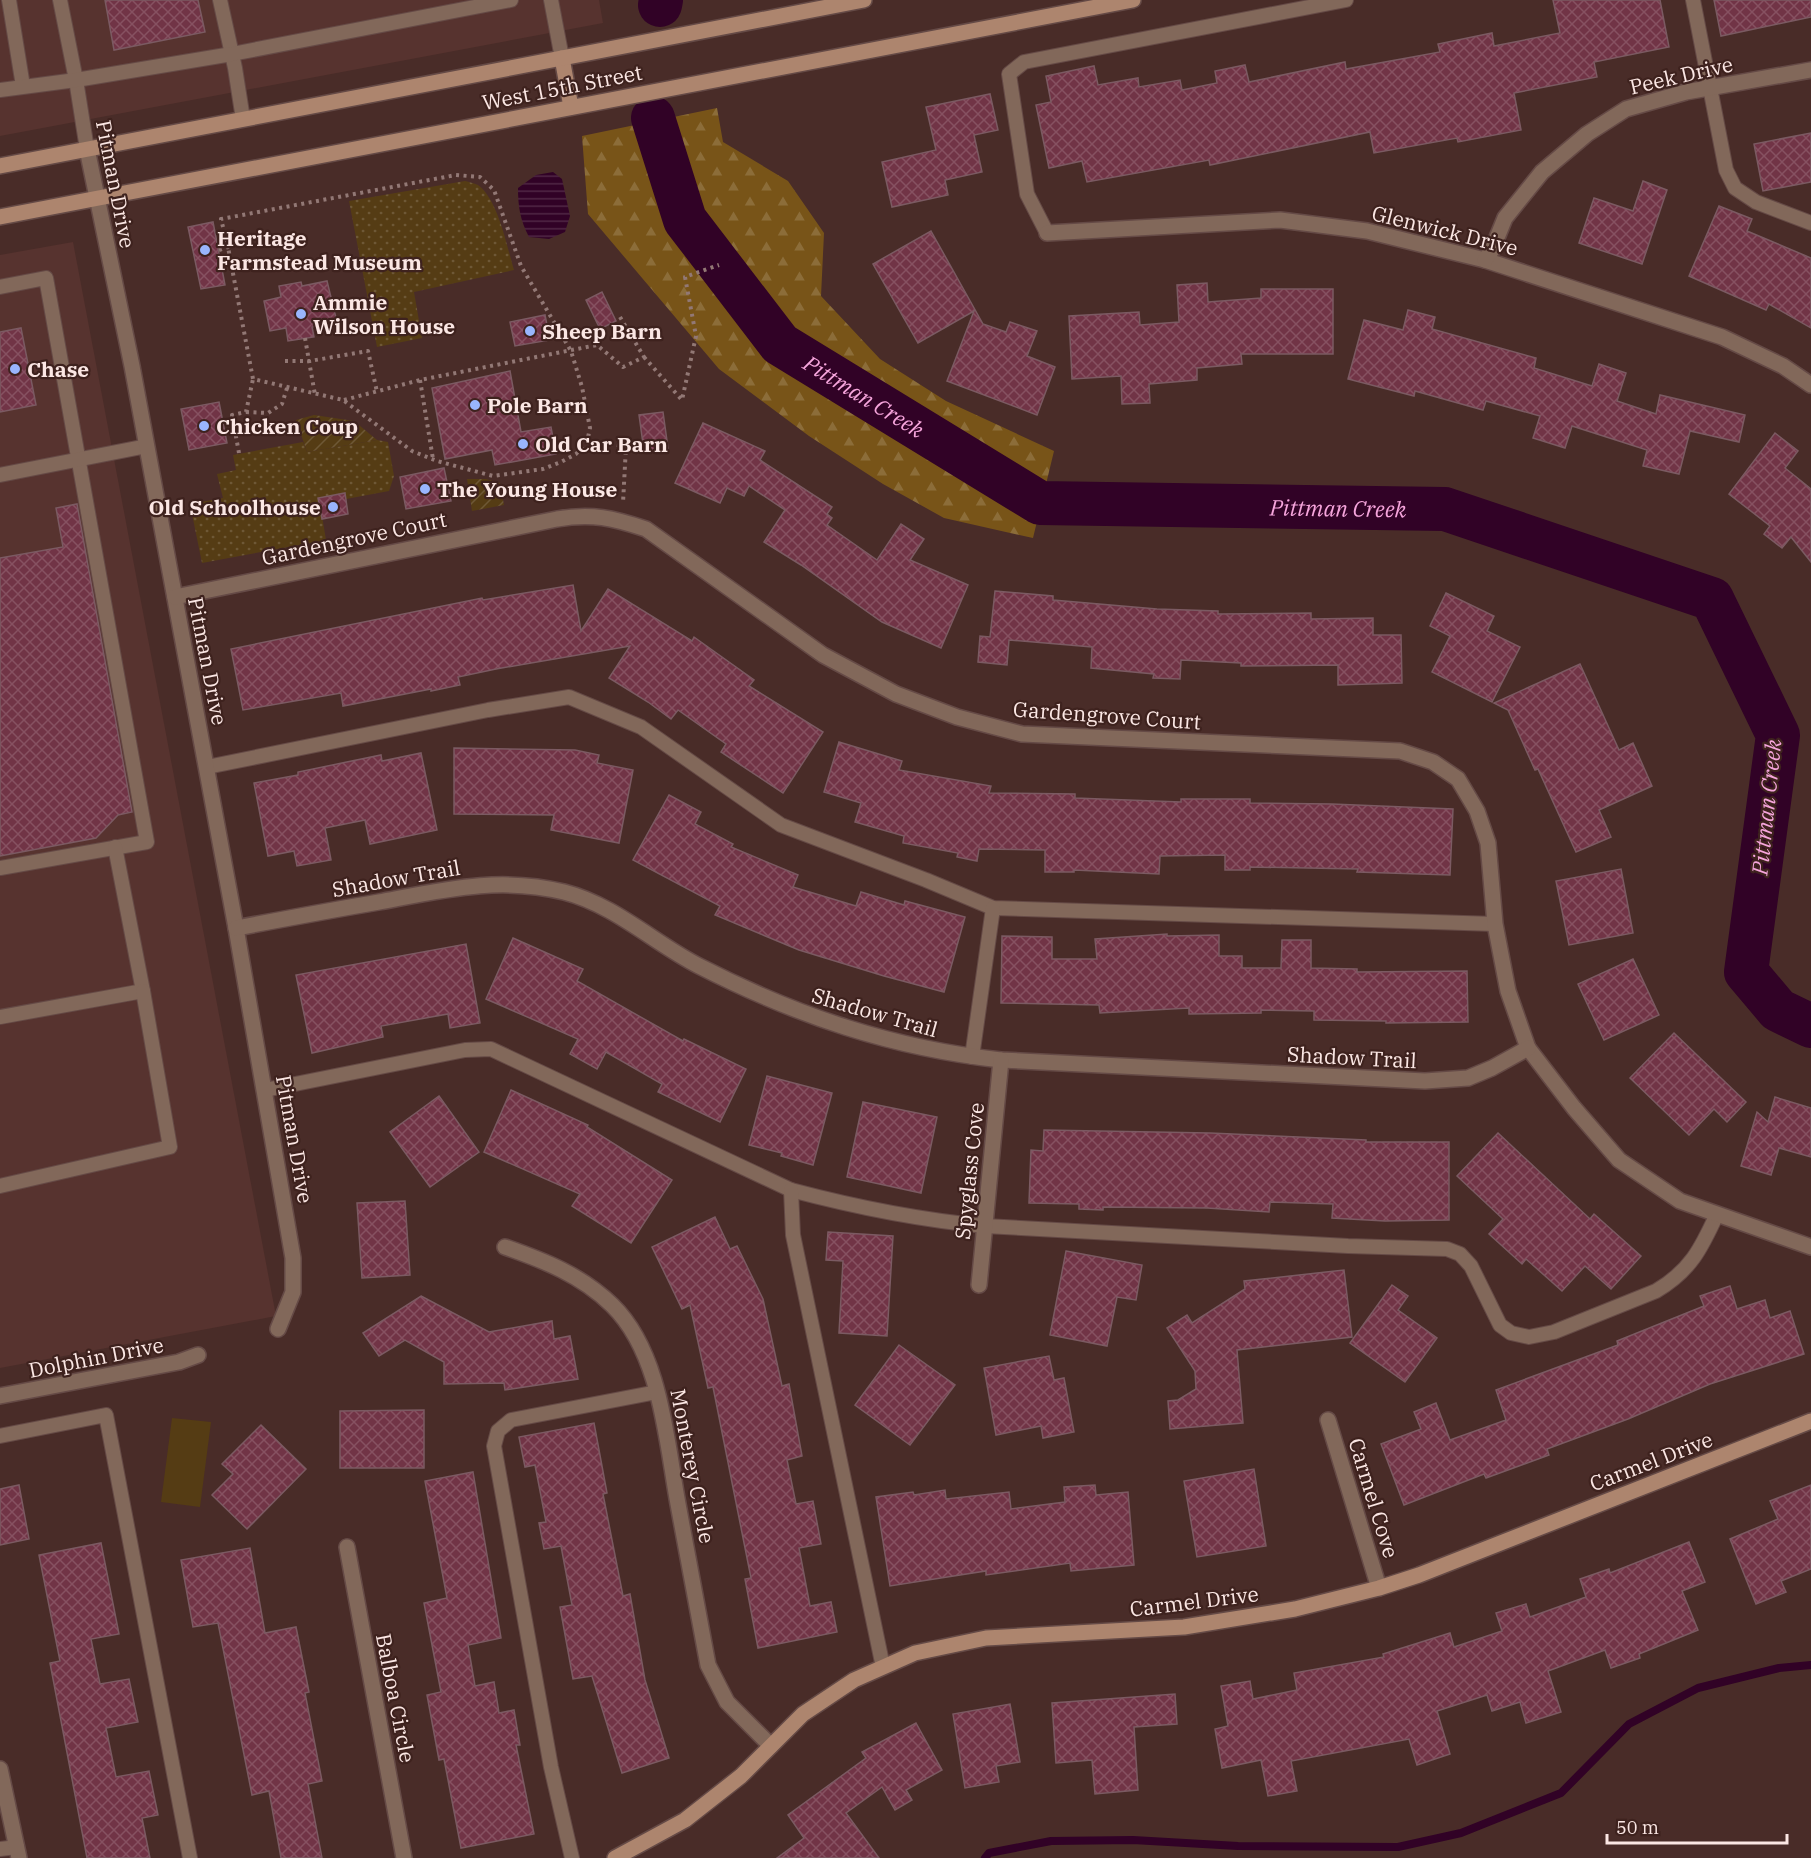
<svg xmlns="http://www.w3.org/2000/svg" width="1811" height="1858" font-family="'IBM Plex Serif',serif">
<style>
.built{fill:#57332f}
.grass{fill:url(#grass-dots)}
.forest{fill:url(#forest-firs)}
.garden{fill:url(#garden-furrows)}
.pitch{fill:#553c14}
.water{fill:url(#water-rules)}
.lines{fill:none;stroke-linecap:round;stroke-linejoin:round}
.stream{stroke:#310226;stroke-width:8}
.river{stroke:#310226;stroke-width:44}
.building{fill:url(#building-cross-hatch);stroke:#7b5a62;stroke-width:1.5}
.lane-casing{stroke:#654a46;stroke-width:16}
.street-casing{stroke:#654a46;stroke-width:18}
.secondary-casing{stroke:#654a46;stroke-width:18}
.path{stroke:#927875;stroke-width:4;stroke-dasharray:3 4.5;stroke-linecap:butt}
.lane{stroke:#82685a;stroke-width:14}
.street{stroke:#82685a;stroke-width:15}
.secondary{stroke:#ad856e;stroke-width:15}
.poi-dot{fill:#99b5fd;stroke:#3e221e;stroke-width:2}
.labels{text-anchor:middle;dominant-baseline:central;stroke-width:4.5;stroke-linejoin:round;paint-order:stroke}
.street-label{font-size:21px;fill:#fbe7e4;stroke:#3e221e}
.poi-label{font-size:21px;font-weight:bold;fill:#fbe7e4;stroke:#3e221e;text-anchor:start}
.water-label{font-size:22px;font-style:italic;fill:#f6a5dc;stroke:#3e221e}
</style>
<defs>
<pattern id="grass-dots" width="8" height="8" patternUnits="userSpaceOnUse" patternTransform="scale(1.5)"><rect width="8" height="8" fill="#553c14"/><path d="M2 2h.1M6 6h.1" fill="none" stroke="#6e5836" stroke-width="1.8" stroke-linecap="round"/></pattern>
<pattern id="forest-firs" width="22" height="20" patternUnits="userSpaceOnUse" patternTransform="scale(1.5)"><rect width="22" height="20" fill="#785418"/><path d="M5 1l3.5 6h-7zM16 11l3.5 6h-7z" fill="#8c6d39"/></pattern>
<pattern id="garden-furrows" width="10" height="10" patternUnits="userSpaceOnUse" patternTransform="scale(1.5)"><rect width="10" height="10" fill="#553c14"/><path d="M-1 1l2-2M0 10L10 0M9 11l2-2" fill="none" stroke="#6e5836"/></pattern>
<pattern id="water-rules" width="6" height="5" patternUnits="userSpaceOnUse" patternTransform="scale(1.5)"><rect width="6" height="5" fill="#310226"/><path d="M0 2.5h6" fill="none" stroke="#502745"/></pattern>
<pattern id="building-cross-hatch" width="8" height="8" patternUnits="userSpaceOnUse" patternTransform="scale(1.5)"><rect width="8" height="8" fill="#713446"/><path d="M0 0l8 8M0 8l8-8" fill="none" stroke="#865161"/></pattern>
</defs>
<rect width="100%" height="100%" fill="#492c28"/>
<g class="built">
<polygon points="0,0 599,0 603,23 0,136"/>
<polygon points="73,242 276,1316 0,1368 0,255"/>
</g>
<g class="grass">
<path d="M465,181C469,182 474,183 478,185C498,199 507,247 514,270L414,292L422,338L377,347L349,201Z"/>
<polygon points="377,440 388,442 394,476 389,491 346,499 319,498 326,540 202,563 190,504 223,498 217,474 236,470 233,455 303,442 307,452"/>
</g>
<polygon class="forest" points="717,108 723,142 788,181 824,233 821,296 880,359 946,401 1054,451 1033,538 944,518 883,484 809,436 719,369 588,214 582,136"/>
<g class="garden">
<polygon points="314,415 354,421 377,440 307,452 296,420"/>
<polygon points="467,479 486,479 500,483 504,505 472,511"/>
</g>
<polygon class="pitch" points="172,1418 211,1422 200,1507 161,1502"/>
<path class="water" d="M553,172L562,179L570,216L565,232L549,239L529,237C520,220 518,206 518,188L536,175Z"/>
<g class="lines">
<polyline class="stream" points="985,1858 989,1853 1051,1841 1133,1840 1238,1846 1398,1847 1461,1833 1561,1793 1629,1724 1698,1688 1779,1668 1811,1665"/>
<g class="river">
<polyline points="660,5 661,0"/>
<path id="s1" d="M653,118L685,220L780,344L1040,503L1445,509L1712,599L1778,735L1746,972L1778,1010L1811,1026"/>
</g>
</g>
<g class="building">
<polygon points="105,0 198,0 205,32 114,50"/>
<polygon points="1553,0 1660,0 1669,47 1594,62 1597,77 1514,93 1521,130 1458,142 1457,138 1374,153 1370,132 1210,165 1209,160 1087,182 1082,161 1049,168 1036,105 1051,102 1046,76 1094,66 1098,85 1138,78 1139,87 1180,80 1182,90 1217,83 1215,71 1245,65 1249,82 1345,62 1346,69 1440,52 1438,44 1492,33 1494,46 1560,33"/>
<polygon points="1714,0 1811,0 1811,17 1721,36"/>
<polygon points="990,94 998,130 974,135 982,172 945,180 948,195 892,207 882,162 936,150 926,107"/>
<polygon points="1811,133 1811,182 1763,191 1754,144"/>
<polygon points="1643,181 1667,190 1642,264 1579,243 1594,198 1633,211"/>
<polygon points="1719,206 1752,219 1747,231 1811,258 1811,328 1769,304 1766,310 1689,276"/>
<polygon points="213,222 225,285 201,289 188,227"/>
<polygon points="931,231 983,324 1006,332 1010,322 1037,331 1027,356 1055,367 1037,415 947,381 974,311 918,343 873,264"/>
<polygon points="327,281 337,322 312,327 314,337 288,341 286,328 270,331 264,301 281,297 279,286 301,282 302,286"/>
<polygon points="1207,283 1208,302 1261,298 1261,289 1333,289 1333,354 1241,354 1242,364 1197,368 1197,380 1149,384 1150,403 1122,404 1121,376 1072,379 1069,316 1139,312 1140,325 1179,322 1177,285"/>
<polygon points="602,292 616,321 600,329 586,300"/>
<polygon points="1408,310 1435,317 1432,329 1536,358 1534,368 1592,386 1599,364 1626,373 1617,401 1656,414 1660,395 1745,415 1739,442 1690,431 1679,474 1643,466 1647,450 1572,426 1565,448 1533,438 1540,416 1486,401 1483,410 1415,391 1414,396 1348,379 1364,320 1403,330"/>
<polygon points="545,315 550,340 515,346 510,322"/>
<polygon points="21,328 36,405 0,412 0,332"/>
<polygon points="510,371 521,432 551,427 556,454 495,465 492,450 445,459 432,388"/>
<polygon points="219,402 227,443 189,450 181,409"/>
<polygon points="663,412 668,448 644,451 639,415"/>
<polygon points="703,423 765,451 760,460 832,507 827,514 832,518 827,525 877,560 901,524 924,539 910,560 968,585 941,648 882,622 801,565 764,542 785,510 749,486 744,496 727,488 720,503 675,483"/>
<polygon points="1775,433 1798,451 1785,468 1811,489 1811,562 1791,537 1782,548 1764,534 1770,526 1729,494"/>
<polygon points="444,468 451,501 406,509 400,477"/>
<polygon points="345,493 348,514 322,519 318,498"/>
<polygon points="77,504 132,812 118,815 96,838 0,856 0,558 63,547 56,508"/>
<polygon points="573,585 581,631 608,589 692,641 694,637 754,680 749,686 823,732 783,793 721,752 726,744 678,710 671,719 648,702 609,678 630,646 496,669 458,677 460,685 431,691 431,689 343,706 341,693 243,710 231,649 482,598 483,600"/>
<polygon points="995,591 1053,596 1053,600 1157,609 1218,611 1218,614 1311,613 1311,619 1373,618 1373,635 1401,635 1402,683 1338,685 1338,665 1241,666 1241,663 1181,660 1180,679 1153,678 1154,674 1091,668 1092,647 1009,640 1007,665 978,662 980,636 990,637"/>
<polygon points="1446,593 1494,616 1487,631 1520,647 1492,702 1432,672 1450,636 1430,626"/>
<polygon points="1580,664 1619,750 1633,743 1652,786 1599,810 1611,837 1576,852 1538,769 1535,770 1508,710 1494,703"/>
<polygon points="839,742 902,761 899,770 991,786 989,793 1075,794 1075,798 1181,802 1181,799 1250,799 1250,803 1332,804 1453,809 1450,875 1357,872 1358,869 1250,867 1250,870 1225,870 1225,855 1160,856 1159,874 1074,870 1074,872 1045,872 1045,850 979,849 977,861 957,857 958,853 903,843 904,836 855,822 861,803 824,792"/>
<polygon points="454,748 575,750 599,755 597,763 633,770 619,843 551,830 554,815 454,814"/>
<polygon points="421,753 437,830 370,844 365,820 325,828 331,860 297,866 294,851 268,856 254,783 298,775 298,772 381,755 382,761"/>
<polygon points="669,795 701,812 695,824 733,844 731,847 798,875 793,887 856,906 861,892 904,905 905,901 965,917 944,992 884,976 799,950 715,915 720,906 633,860"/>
<polygon points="1621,869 1633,933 1569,945 1556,881"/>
<polygon points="1167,934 1167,936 1219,935 1219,956 1242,956 1242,968 1281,968 1282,940 1311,940 1311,968 1357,969 1357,972 1467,971 1468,1022 1386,1023 1386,1021 1314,1020 1314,1011 1261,1010 1261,1013 1189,1014 1189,1008 1100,1013 1099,1005 1001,1003 1002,936 1052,937 1052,959 1097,959 1095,939"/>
<polygon points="513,938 583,969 577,981 683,1041 684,1039 746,1069 720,1122 658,1092 662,1084 606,1052 597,1069 570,1054 578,1039 486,999"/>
<polygon points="466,944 480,1023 450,1028 448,1014 381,1026 383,1037 312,1053 296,975"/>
<polygon points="1633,959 1659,1015 1604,1040 1578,984"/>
<polygon points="1674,1033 1746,1102 1727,1122 1714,1109 1689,1135 1630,1078"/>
<polygon points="767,1076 832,1093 813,1165 781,1156 782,1153 749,1145"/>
<polygon points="511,1090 588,1125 587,1127 672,1180 631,1243 572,1206 580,1194 484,1152"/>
<polygon points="439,1096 479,1152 430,1187 390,1132"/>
<polygon points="1775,1097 1811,1108 1811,1157 1779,1148 1771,1175 1741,1166 1757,1112 1768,1122"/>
<polygon points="863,1102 937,1117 921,1193 847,1177"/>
<polygon points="1044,1130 1210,1133 1366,1140 1366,1142 1449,1142 1449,1220 1385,1221 1332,1218 1333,1204 1270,1202 1269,1212 1207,1208 1103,1207 1103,1210 1079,1209 1079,1204 1029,1203 1031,1150 1043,1151"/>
<polygon points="1498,1133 1590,1219 1594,1214 1641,1256 1611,1289 1585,1266 1562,1291 1526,1259 1522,1264 1489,1234 1503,1219 1457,1176"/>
<polygon points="405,1201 410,1275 362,1278 357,1203"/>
<polygon points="715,1217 730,1249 737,1246 763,1299 782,1386 789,1384 802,1456 787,1460 796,1504 813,1501 821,1544 799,1548 810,1606 831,1602 837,1632 758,1648 745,1579 751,1578 713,1387 708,1388 690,1305 682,1309 652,1247"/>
<polygon points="828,1232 893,1236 887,1336 839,1333 843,1261 826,1260"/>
<polygon points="1066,1251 1142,1265 1136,1300 1117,1297 1107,1346 1050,1335"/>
<polygon points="1344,1270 1352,1337 1237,1350 1243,1423 1170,1429 1168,1401 1178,1400 1196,1389 1195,1371 1167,1328 1187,1315 1192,1323 1245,1289 1244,1281"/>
<polygon points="1392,1285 1408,1296 1398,1310 1437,1338 1405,1382 1350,1343"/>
<polygon points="1730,1286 1737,1309 1765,1300 1770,1318 1790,1311 1804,1354 1710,1384 1628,1419 1547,1449 1549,1455 1486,1478 1484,1474 1404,1505 1381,1444 1421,1429 1414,1412 1436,1403 1450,1440 1506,1420 1496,1390 1618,1345 1617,1341 1704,1306 1700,1296"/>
<polygon points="421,1296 489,1332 552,1321 554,1339 570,1336 578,1379 505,1390 504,1383 444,1384 444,1362 405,1340 379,1356 363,1333"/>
<polygon points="899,1345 955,1385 910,1445 855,1405"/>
<polygon points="1049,1356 1054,1380 1064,1378 1074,1432 1043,1438 1041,1426 996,1435 984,1368"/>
<polygon points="424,1410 424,1468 340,1468 340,1411"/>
<polygon points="594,1423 607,1493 603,1494 623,1596 630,1594 645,1680 669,1758 622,1773 592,1676 573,1679 560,1607 572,1605 561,1546 544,1549 539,1523 546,1522 535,1465 525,1467 519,1437"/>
<polygon points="261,1425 306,1469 247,1529 212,1495 233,1474 222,1464"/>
<polygon points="1254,1469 1266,1546 1197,1557 1184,1481"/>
<polygon points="473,1472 501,1638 468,1645 475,1686 494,1682 499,1713 514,1710 520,1745 516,1745 534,1834 461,1848 444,1759 439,1760 427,1695 441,1692 424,1603 447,1598 425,1481"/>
<polygon points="19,1485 29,1539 0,1545 0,1489"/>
<polygon points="1095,1485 1096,1495 1128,1492 1134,1565 1071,1571 1070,1563 986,1575 986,1571 890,1586 876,1497 913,1492 914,1495 945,1490 946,1499 1009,1492 1011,1509 1065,1502 1064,1487"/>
<polygon points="1811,1485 1811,1569 1781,1581 1786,1592 1756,1604 1730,1539 1778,1519 1770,1501"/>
<polygon points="1689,1542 1705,1582 1682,1591 1698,1630 1639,1654 1640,1658 1611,1668 1605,1650 1548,1671 1561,1712 1526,1723 1520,1702 1492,1711 1487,1695 1437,1711 1450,1754 1417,1765 1409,1739 1291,1761 1297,1791 1268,1796 1261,1760 1222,1768 1215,1729 1228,1726 1221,1686 1250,1681 1253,1699 1297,1690 1294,1673 1384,1657 1383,1654 1450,1633 1454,1647 1502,1631 1496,1613 1526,1604 1530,1617 1586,1597 1580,1579 1609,1569 1610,1573"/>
<polygon points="101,1543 119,1634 91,1639 100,1684 129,1679 138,1722 106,1728 116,1777 149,1771 158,1815 142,1818 150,1858 87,1858 50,1663 60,1661 39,1555"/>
<polygon points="250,1548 265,1633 296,1627 309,1692 305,1693 322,1781 308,1784 322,1858 281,1858 269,1791 252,1795 218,1623 193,1627 181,1560"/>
<polygon points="1175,1694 1177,1724 1134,1727 1138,1790 1095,1794 1092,1760 1056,1763 1052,1703"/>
<polygon points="1010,1704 1020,1762 996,1766 999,1782 965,1788 953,1714"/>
<polygon points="916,1723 942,1770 906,1790 912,1800 895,1810 882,1787 846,1813 879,1858 777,1858 804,1838 788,1815 866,1758 862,1752"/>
</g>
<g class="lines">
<g class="lane-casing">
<g id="lane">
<polyline points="9,0 23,86"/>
<polyline points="60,0 76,80 87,149"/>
<polyline points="220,0 235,68 243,119"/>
<polyline points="551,0 562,58"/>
<polyline points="1693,0 1726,170 1735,188 1756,202 1811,223"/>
<polyline points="0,90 76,80 232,54 511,0"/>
<polyline points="1047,233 1027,194 1009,74 1024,62 1346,0"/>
<polyline points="0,287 46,278 147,842 0,868"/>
<polyline points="0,475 147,446"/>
<polyline points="207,767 488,710 569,697 641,727 781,825 926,880 993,908 1495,924"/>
<polyline points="0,1017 143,991 115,847"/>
<polyline points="972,1057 993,908"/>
<path d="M265,1090L465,1050L491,1049L791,1190C855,1207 920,1220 985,1226L1348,1246L1447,1249L1460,1254L1471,1266L1500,1325L1511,1333L1529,1337L1554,1332L1656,1291C1690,1271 1701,1249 1717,1214"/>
<polyline points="0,1186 170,1147 143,991"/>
<polyline points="791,1190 793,1235 883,1667"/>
<polyline points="0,1436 106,1415 190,1858"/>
<polyline points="0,1849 17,1847"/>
<polyline points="572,1858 551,1767 494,1446 498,1431 511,1420 657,1392"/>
</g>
</g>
<g class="street-casing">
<g id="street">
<polyline points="87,149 132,366 236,928 293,1258 293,1292 278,1329"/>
<polyline points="1047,233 1280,220 1367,231 1485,260 1722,337 1783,366 1811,385"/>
<polyline points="1485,260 1492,250 1505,218 1542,172 1587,134 1626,109 1686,92 1811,70"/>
<path d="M175,597L557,519C592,513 613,518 646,529L823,655L896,694L957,717L1022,734L1400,751L1433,762L1458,779L1477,811L1488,843L1495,924L1508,991L1528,1048L1574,1108L1619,1160L1680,1201L1811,1247"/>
<path d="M236,928C284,919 332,910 379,902C443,890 499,876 564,892C615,905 654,943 699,966C797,1016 892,1048 1001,1060L1425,1081L1468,1078L1492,1068L1528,1048"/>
<path d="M505,1247C545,1261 581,1275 612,1305C661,1353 666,1439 678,1504C688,1558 698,1611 708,1665L727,1702L771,1746"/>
<polyline points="979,1285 1001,1060"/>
<polyline points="0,1396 179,1362 198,1355"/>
<polyline points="1328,1420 1379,1588"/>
<polyline points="347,1547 404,1858"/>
<polyline points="0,1769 19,1858"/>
</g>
</g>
<g class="secondary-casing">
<g id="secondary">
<polyline points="562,58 571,107"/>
<polyline points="0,166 864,0"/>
<polyline points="0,217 1133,0"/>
<polyline points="615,1858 685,1820 741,1776 803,1714 854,1680 915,1653 986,1638 1184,1627 1295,1609 1379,1588 1419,1575 1811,1421"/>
</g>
</g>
<g class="path">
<polyline points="219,250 228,247 221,219 456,175 480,177 494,190 521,266 571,351 582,387 590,428 587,442 576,454 561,462 543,469 493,476 437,461 412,451 343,400 253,379 228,247"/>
<polyline points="305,338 315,395"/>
<polyline points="644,357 682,400 696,336 685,277 719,265"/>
<polyline points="285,361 310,361 368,351 377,392"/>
<polyline points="420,380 433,459"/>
<polyline points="344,400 420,380 597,345 623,367 644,357 620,317"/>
<polyline points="246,412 268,413 282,404 287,388"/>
<polyline points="587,442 626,446 623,503"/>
<polyline points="239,453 232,415 246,412 253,379"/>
</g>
<use href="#lane" class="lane"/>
<use href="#street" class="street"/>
<use href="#secondary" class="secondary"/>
</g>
<g class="poi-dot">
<circle cx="205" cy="250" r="6"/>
<circle cx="301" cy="314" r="6"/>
<circle cx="530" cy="331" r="6"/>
<circle cx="15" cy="369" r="6"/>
<circle cx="475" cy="405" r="6"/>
<circle cx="204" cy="426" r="6"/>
<circle cx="523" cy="444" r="6"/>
<circle cx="425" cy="489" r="6"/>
<circle cx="333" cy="507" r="6"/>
</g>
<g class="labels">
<g class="street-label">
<text transform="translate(1681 75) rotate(-13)">Peek Drive</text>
<text transform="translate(562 87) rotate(-11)">West 15th Street</text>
<text transform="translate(116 184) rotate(79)">Pitman Drive</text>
<text transform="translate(1445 230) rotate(14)">Glenwick Drive</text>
<text transform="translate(354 538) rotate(-12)">Gardengrove Court</text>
<text transform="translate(208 661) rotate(79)">Pitman Drive</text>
<text transform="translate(1107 715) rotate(4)">Gardengrove Court</text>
<text transform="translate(396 878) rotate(-10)">Shadow Trail</text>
<text transform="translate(875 1012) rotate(16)">Shadow Trail</text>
<text transform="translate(1352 1057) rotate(3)">Shadow Trail</text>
<text transform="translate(295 1139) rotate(80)">Pitman Drive</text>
<text transform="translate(969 1171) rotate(-84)">Spyglass Cove</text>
<text transform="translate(96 1357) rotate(-11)">Dolphin Drive</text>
<text transform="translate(1651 1461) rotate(-21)">Carmel Drive</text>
<text transform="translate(693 1466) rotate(79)">Monterey Circle</text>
<text transform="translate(1374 1498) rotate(73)">Carmel Cove</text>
<text transform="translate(1194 1601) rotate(-7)">Carmel Drive</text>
<text transform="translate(396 1698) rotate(79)">Balboa Circle</text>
</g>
<g class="poi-label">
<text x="217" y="238">Heritage<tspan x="217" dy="24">Farmstead Museum</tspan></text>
<text x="313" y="302">Ammie<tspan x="313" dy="24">Wilson House</tspan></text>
<text x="542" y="331">Sheep Barn</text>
<text x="27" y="369">Chase</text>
<text x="487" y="405">Pole Barn</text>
<text x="216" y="426">Chicken Coup</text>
<text x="535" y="444">Old Car Barn</text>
<text x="437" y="489">The Young House</text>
<text x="321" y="507" text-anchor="end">Old Schoolhouse</text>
</g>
<g class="water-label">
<text stroke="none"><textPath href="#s1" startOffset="362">Pittman Creek</textPath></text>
<text stroke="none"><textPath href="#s1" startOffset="866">Pittman Creek</textPath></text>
<text transform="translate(1766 807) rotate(-84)">Pittman Creek</text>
</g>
</g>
<path d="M1607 1834v9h180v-9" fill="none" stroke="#fbe7e4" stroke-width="3"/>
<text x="1616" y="1834" font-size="18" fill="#fbe7e4" stroke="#3e221e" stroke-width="4.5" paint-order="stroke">50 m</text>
</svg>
